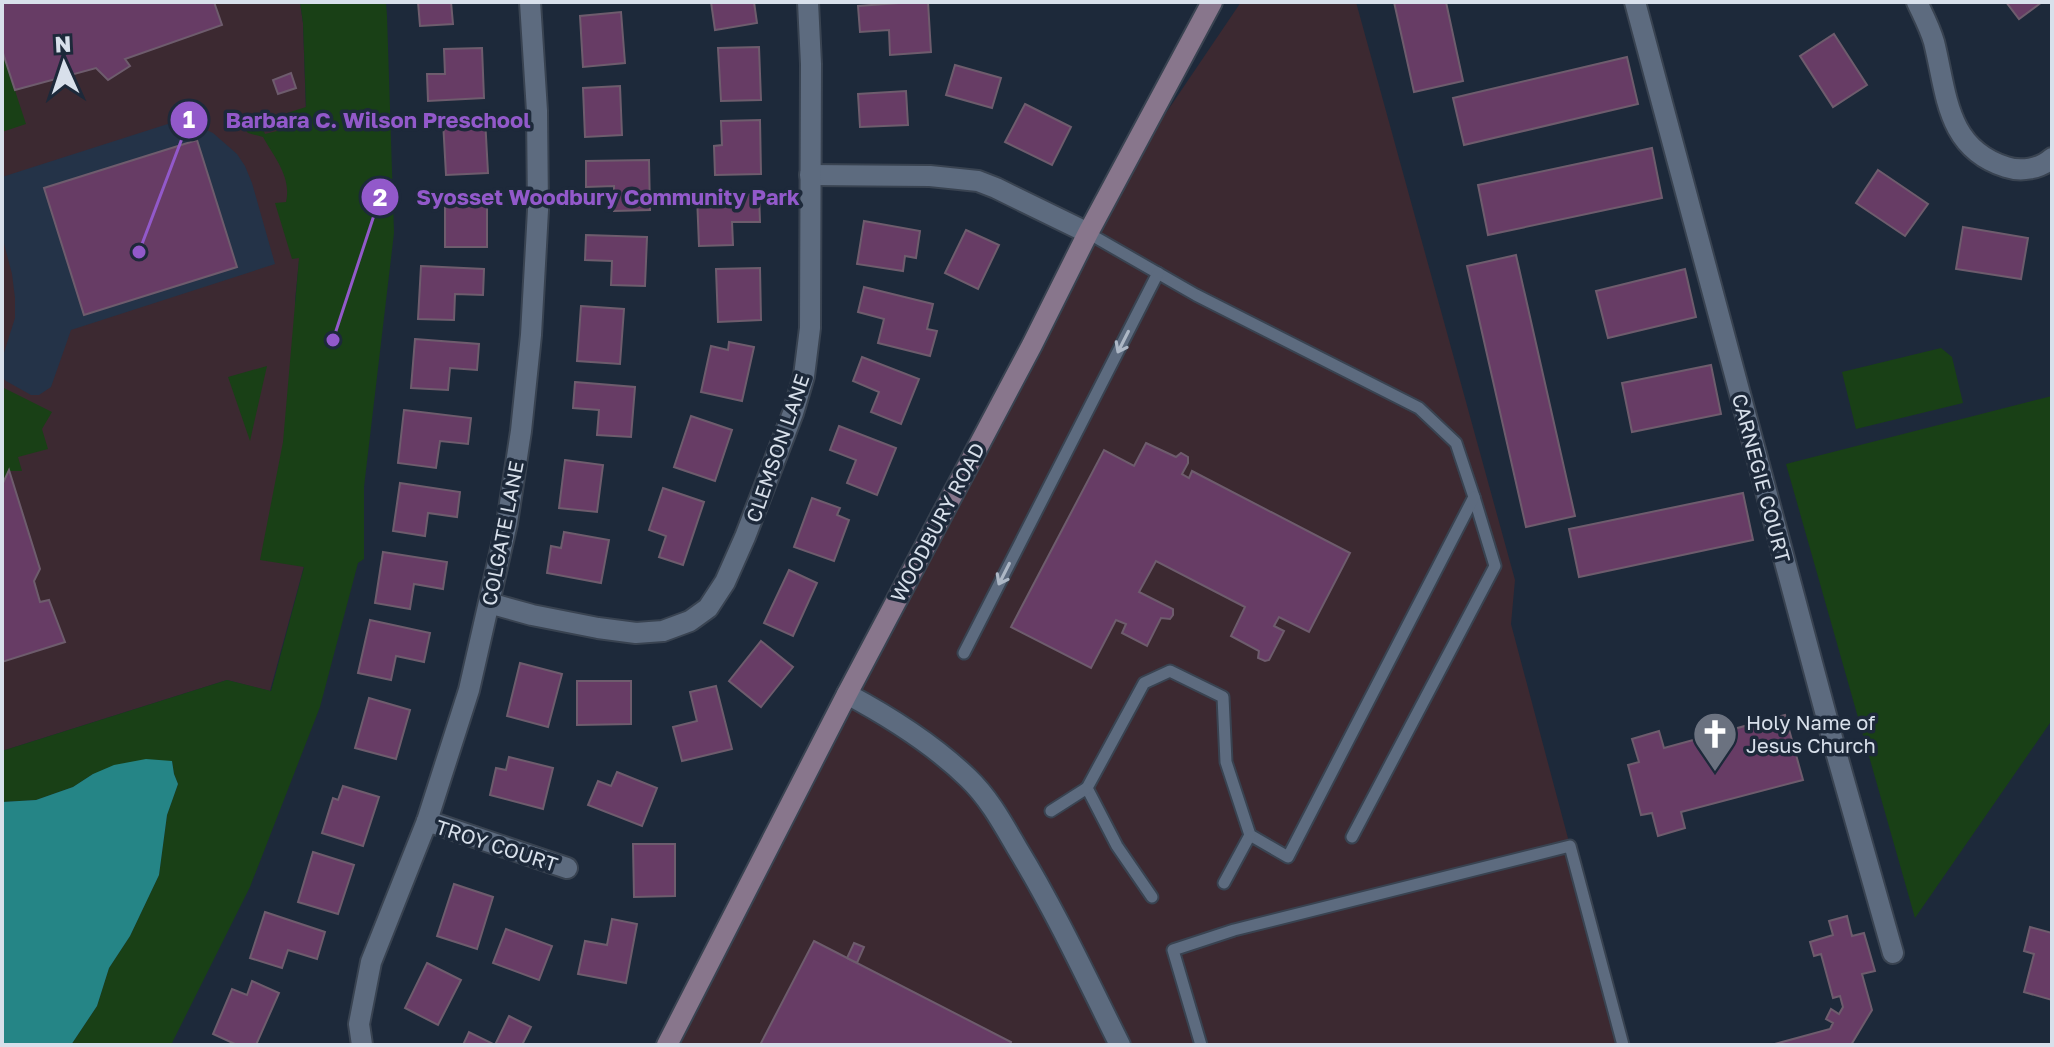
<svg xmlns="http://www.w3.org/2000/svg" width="2054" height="1047" font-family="'Golos Text',sans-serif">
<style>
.commercial{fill:#3c2931}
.built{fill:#243348}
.green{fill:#194016}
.water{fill:#258586}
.building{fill:#673c65;stroke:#6e5c6d;stroke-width:2}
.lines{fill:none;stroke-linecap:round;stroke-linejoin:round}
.lane-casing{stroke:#394351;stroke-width:15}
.street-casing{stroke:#394351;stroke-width:24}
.secondary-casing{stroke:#394351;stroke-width:24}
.lane{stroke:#5d6b7f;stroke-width:11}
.street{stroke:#5d6b7f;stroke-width:20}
.secondary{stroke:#88768c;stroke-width:20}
.oneway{stroke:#adb7c5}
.labels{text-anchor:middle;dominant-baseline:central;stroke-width:7;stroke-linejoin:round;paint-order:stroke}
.street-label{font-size:20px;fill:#d8e0eb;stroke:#1d293a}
.poi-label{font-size:20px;fill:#d8e0eb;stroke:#1d293a;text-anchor:start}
.leader{fill:none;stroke:#9259ca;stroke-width:3}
.callout-dot{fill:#9259ca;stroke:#1d293a;stroke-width:3}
.mark-label{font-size:24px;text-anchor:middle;font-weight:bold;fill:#fff}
.callout-label{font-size:22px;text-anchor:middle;font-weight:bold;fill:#9259ca;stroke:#1d293a;stroke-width:7;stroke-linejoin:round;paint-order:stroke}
</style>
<rect width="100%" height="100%" fill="#1d293a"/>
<g class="commercial">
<polygon points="2,2 300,2 303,23 308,175 295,300 304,566 270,691 227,680 2,751"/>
<polygon points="1241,2 1356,2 1515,580 1511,624 1623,1045 672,1045 1126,172"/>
</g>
<polygon class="built" points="174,122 200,127 213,133 237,154 245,166 252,183 275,264 71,330 51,387 39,395 31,395 6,381 2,377 2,359 15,318 15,298 12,274 2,236 2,177"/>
<g class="green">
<path d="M300,2H386L387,16L394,233L364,487V559L358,563L320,707L250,887L171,1045H71L97,1006L109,968L130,936L159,875L167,815L178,784L174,774L172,761L93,774L73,787L36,800L2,802V751L227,680L271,691L304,567L260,560L283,442L299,258L292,259L275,203L286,202C292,177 274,157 263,137L248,133L244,128L260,122L265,134L289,128L284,114L306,107L303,23Z"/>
<polygon points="2,51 26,124 2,132"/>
<polygon points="1941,348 1952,357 1963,403 1856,429 1842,372"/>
<polygon points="267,366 250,441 228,377"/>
<polygon points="2,387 52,412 42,429 48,449 18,457 22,471 9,471 2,485"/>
<polygon points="2052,396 2052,720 1915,918 1786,464"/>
</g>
<polygon class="water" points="146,759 172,761 174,774 178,784 167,815 159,875 130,936 109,968 97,1006 71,1045 2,1045 2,802 36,800 73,787 93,774 114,765"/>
<g class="building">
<polygon points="2,2 214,2 222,25 125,59 130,66 108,80 96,68 15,90 2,50"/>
<polygon points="418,2 451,2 453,24 420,26"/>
<polygon points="711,2 754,2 757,23 715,30"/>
<polygon points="913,2 928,2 931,52 890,55 889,30 860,32 858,6"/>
<polygon points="1394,2 1446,2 1463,81 1414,92"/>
<polygon points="2006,2 2042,2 2019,19"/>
<polygon points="621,12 625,63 583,67 580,16"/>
<polygon points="1834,34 1867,85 1833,107 1800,56"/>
<polygon points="759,47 761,100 721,101 718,48"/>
<polygon points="482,48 484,98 428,101 427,74 445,74 444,49"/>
<polygon points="1627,57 1638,104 1464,145 1453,98"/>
<polygon points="955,65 1001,78 992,108 946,95"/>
<polygon points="291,73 296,88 278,94 273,80"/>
<polygon points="620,86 622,135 585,137 583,88"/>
<polygon points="906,91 908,125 860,127 858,94"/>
<polygon points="1025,104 1071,127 1052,165 1005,142"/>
<polygon points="485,118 488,173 446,175 443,121"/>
<polygon points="760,120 761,174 715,175 714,146 722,145 721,121"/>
<polygon points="197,140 237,267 84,315 44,188"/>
<polygon points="1652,148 1662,198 1488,235 1478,185"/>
<polygon points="649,160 650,210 614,211 614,186 586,187 586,161"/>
<polygon points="1878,170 1928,204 1905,236 1856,203"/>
<rect x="445" y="194" width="42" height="53"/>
<polygon points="759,194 760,222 732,222 733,245 699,246 697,196"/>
<polygon points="864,221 920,231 916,258 905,256 903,271 857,264"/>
<polygon points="1963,227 2028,238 2021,279 1956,269"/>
<polygon points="966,230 999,245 978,289 945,273"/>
<polygon points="586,235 647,237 645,286 611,285 612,261 585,260"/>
<polygon points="1516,255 1575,516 1526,527 1467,266"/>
<polygon points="421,266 484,269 483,295 455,294 454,320 418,319"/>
<polygon points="760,268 761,320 718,322 716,269"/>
<polygon points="1685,269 1696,317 1608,338 1596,291"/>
<polygon points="864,287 933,304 927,329 937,331 930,356 878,343 884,319 858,312"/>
<polygon points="581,306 624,309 620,364 577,361"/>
<polygon points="415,339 479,344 477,370 450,368 448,390 411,388"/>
<polygon points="729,342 754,347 742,401 701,392 711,346 728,350"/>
<polygon points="862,357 919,379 901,424 871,412 879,392 853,381"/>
<polygon points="1711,365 1721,414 1632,432 1622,383"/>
<polygon points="575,382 635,387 631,437 597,435 599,410 573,408"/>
<polygon points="404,410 471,418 468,444 440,441 436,468 398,463"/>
<polygon points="691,416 732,430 715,481 674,467"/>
<polygon points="839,426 896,448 877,495 847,483 856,460 830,450"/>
<polygon points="1146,443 1176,457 1181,453 1188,457 1188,463 1182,474 1189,478 1192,471 1350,553 1309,632 1279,617 1274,626 1284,631 1269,660 1265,661 1258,658 1259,651 1231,636 1245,607 1156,561 1139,592 1173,609 1173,615 1170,619 1161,618 1147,646 1122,633 1126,624 1116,620 1091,668 1011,627 1104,450 1134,466"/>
<polygon points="565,460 603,465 597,512 559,508"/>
<polygon points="9,470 40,569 34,581 40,602 49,600 65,642 2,662 2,485"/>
<polygon points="400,483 460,492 457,517 428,513 425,536 393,531"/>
<polygon points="663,488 704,502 683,565 659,557 666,536 649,530"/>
<polygon points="1743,493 1753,540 1579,577 1569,529"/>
<polygon points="812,498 840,508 837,515 849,520 834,561 794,547"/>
<polygon points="564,532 609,540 601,583 547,573 551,546 561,548"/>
<polygon points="383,552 447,562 443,589 414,584 410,609 375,603"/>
<polygon points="789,570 817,583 793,636 764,623"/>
<polygon points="370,620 430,633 424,662 396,656 391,680 358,673"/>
<polygon points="761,641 793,667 761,707 729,681"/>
<polygon points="520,663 562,674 548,727 507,716"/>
<polygon points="577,681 631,681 631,724 577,725"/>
<polygon points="716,686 732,749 682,761 673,727 697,721 690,692"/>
<polygon points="369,698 410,710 396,759 355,748"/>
<polygon points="1785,715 1803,780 1681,812 1685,828 1658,836 1652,813 1641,815 1628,765 1639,762 1632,739 1659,731 1664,748"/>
<polygon points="509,757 553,768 543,809 490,795 496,768 506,770"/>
<polygon points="617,772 657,788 642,826 588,805 598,781 611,786"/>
<polygon points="343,786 379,797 363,846 322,833 333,798 338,800"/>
<polygon points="633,844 675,844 675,896 634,897"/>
<polygon points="313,852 354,865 338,914 298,902"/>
<polygon points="454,884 493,897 477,949 437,936"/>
<polygon points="265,912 325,932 317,959 288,950 282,968 250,958"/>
<polygon points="1847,916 1852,936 1864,933 1875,971 1862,974 1872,1010 1851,1045 1771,1045 1830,1029 1833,1023 1826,1019 1831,1009 1839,1014 1843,1007 1840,996 1833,998 1821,954 1814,956 1810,942 1833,935 1829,921"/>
<polygon points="612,919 637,924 626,983 578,974 585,941 607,945"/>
<polygon points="2030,927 2052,933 2052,1000 2024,992 2034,954 2024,951"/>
<polygon points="506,929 552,946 539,980 493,963"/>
<polygon points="814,941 1011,1042 1010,1045 760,1045"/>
<polygon points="854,943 864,947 857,963 847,958"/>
<polygon points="427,963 461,980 438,1025 405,1008"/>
<polygon points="252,981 279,993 256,1045 237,1045 213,1034 232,989 247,995"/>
<polygon points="509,1016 531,1027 522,1045 463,1045 469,1032 495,1045"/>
</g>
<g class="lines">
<g class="lane-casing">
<g id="lane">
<polyline points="1088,233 1196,295 1419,408 1456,443 1474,497 1495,566 1352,837"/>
<polyline points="964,653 1158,273"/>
<polyline points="1087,788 1117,846 1152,897"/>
<polyline points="1051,811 1087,788 1144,683 1170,671 1223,697 1226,762 1250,835 1288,857 1474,497"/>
<polyline points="1224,883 1250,835"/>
<polyline points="1201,1045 1173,950 1234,930 1570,846 1623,1045"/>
</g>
</g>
<g class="street-casing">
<g id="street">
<polyline points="1635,2 1834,745 1893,953"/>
<path d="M1917,2C1923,15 1930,28 1934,42C1947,94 1946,148 2006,167C2021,172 2040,169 2052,158"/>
<polyline points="810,175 930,176 978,181 996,188 1088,233"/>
<polyline points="489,603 532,615 598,628 636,633 663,631 690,621 708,608 725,582 745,537 793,413 804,376 810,328 811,64 808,2"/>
<path d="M847,694C890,717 933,744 968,778C989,798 1003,824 1017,848C1056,912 1087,979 1120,1045"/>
<polyline points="427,821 567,868"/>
<polyline points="362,1045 359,1024 371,962 427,821 469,690 507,523 521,431 531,335 538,210 537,111 530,2"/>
</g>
</g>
<g class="secondary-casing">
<polyline id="secondary" points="667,1045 847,694 1032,345 1088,233 1212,2"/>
</g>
<use href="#lane" class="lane"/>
<use href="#street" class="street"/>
<use href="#secondary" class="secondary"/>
</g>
<defs><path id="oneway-shaft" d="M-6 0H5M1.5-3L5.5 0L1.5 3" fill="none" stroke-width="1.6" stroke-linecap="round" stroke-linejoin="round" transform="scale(2)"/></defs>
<g class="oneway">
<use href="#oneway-shaft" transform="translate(1123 342) rotate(117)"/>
<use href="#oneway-shaft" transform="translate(1004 574) rotate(117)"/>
</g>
<defs>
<g id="church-pin" transform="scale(2.3)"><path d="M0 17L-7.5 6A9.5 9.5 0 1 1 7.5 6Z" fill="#6b7280" stroke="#1d293a"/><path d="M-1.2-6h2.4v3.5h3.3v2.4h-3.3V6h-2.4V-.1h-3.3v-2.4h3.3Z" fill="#fff"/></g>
</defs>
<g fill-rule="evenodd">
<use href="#church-pin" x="1715" y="734"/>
</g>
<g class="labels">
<g class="street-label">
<text transform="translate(777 448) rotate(-71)">CLEMSON LANE</text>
<text transform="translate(1762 478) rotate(75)">CARNEGIE COURT</text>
<text transform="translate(937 522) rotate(-62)">WOODBURY ROAD</text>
<text transform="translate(502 533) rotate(-79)">COLGATE LANE</text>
<text transform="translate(497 845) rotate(18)">TROY COURT</text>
</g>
<g class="poi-label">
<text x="1746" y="722">Holy Name of<tspan x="1746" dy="23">Jesus Church</tspan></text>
</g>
</g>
<path class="leader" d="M139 252L189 120M333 340L380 197"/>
<g class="callout-dot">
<circle cx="139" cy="252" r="8"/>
<circle cx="333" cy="340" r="8"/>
<circle cx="189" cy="120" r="20"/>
<circle cx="380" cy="197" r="20"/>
</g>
<g class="mark-label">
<text x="189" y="128">1</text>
<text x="380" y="206">2</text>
</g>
<g class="callout-label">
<text x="378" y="128">Barbara C. Wilson Preschool</text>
<text x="608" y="205">Syosset Woodbury Community Park</text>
</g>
<rect width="2054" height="1047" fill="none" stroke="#d8e0eb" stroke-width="8"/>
<g transform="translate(64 64) rotate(357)" stroke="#1d293a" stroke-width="6" paint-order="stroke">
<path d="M0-6L14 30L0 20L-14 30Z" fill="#d8e0eb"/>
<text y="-12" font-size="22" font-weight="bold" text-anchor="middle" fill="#d8e0eb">N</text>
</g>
</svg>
